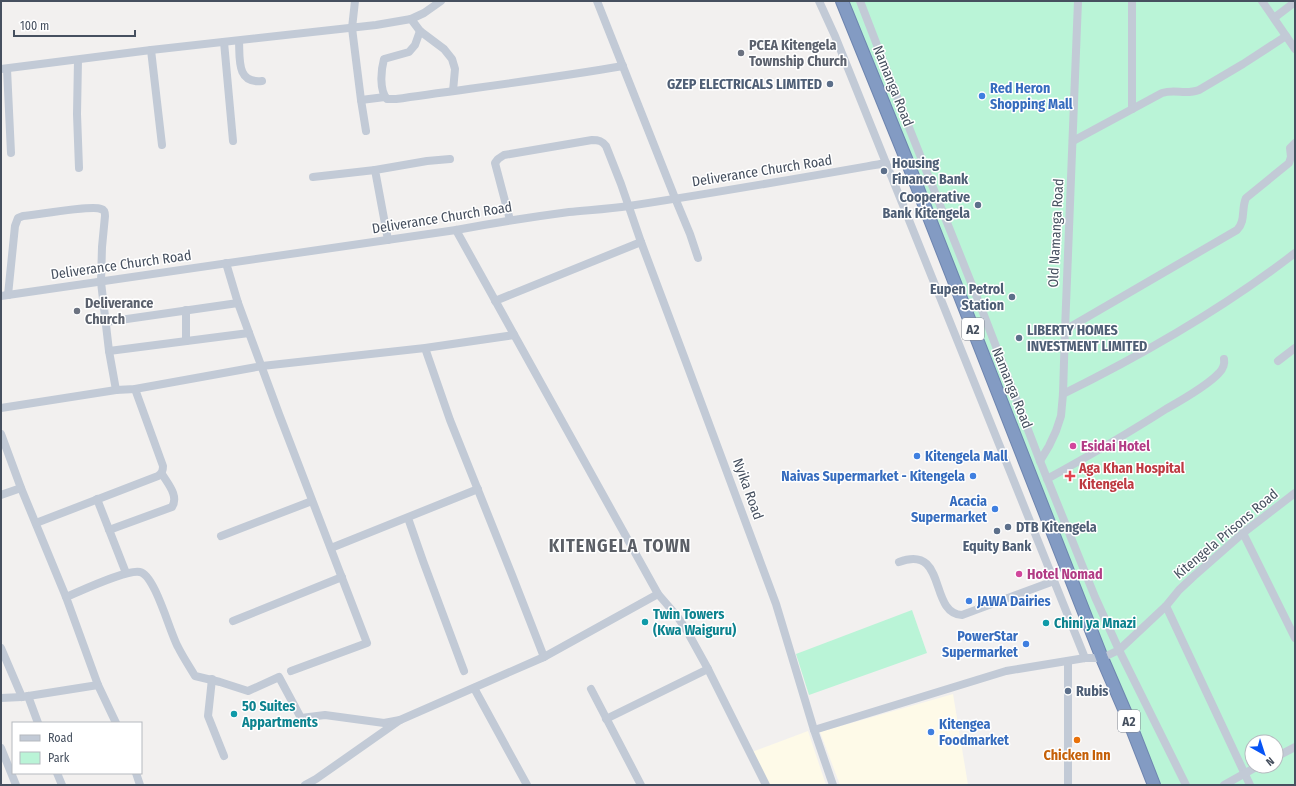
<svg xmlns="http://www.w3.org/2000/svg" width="1296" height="786" font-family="'Fira Sans Condensed',sans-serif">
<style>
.commercial{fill:#fefae8}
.green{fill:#baf4d7;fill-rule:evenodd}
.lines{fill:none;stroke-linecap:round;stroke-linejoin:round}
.highway-casing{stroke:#6e85af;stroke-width:14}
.minor{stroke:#c2cad6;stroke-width:8}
.highway{stroke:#839bc3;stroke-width:12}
.worship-dot{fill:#6b7280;stroke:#fff;stroke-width:1.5}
.service-dot{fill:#5c6f8a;stroke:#fff;stroke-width:1.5}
.shop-dot{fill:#3f7fe0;stroke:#fff;stroke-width:1.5}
.hotel-dot{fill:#d1479c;stroke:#fff;stroke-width:1.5}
.health-dot{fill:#e0444e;stroke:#fff;stroke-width:1.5}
.culture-dot{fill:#0f9aa8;stroke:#fff;stroke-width:1.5}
.food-dot{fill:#e8710a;stroke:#fff;stroke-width:1.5}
.labels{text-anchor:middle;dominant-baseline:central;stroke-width:3;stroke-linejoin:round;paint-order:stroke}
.shield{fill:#fff;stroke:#7e848f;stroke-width:1}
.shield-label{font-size:13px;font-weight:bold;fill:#46505f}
.worship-label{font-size:14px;font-weight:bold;fill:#5b616d;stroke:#fff;text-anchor:start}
.service-label{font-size:14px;font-weight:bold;fill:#4e5e75;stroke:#fff;text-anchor:start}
.street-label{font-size:14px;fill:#46505f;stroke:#fff}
.shop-label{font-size:14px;font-weight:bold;fill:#366cbe;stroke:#fff;text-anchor:start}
.hotel-label{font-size:14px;font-weight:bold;fill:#b23c85;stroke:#fff;text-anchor:start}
.health-label{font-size:14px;font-weight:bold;fill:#be3a42;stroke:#fff;text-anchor:start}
.culture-label{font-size:14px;font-weight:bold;fill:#0d838f;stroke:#fff;text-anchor:start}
.food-label{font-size:14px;font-weight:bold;fill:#c56008;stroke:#fff}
.district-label{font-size:18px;font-weight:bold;letter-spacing:1px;fill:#5b5f66;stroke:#fff}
</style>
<rect width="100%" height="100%" fill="#f2f0ef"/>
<g class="commercial">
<polygon points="953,694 968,785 840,785 820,732"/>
<polygon points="808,731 826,785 766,785 749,753"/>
</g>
<g class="green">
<path d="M842,1H1295V785H1154ZM1252,742H1276V766H1252Z"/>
<polygon points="912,610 927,653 809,695 796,654"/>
</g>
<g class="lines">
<g class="highway-casing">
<polyline id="highway" points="842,1 909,166 1102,658 1127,716 1154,785"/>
</g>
<g class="minor">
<polyline points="355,1 352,28 361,100 366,131"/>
<polyline points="597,1 675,198 690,234 698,258"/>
<polyline points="819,1 835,36 1085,658"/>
<polyline points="860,1 904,115 982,310 1040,461 1095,597 1119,650 1186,785"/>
<polyline points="1132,1 1132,109"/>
<polyline points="1262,1 1295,49"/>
<polyline points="1274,18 1295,2"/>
<polyline points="411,19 424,13 441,1"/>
<path d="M420,31L415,45L409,52L384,59C381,70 379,90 387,99H396C472,88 548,79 623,66"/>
<path d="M239,41C240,58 236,84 262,81"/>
<polyline points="224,42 233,141"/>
<polyline points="151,50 162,145"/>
<polyline points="78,60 77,114 79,168"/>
<polyline points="1,69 151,50 376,25 411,19 420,31 444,49 452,59 455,69 453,91"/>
<polyline points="7,69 11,153"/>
<polyline points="361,100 385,97"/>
<path d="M1073,141L1162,93C1175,89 1186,95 1199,90L1243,64L1286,36"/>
<polyline points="313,177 375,170"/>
<path d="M510,220L495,163L498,159L504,155L592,140C599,140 602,141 606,146L621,184L641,242L686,362L776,604L814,730L833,785"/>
<polyline points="456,230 658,594 677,616 687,631 708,669 766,785"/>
<polyline points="388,240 375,170 427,161 450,159"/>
<polyline points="226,263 238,303 279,414 367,643 291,671"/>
<path d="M8,295L15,226L18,218L23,216C36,215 92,205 101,209C105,210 105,213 105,216L102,247L101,282L109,351L116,390"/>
<path d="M1,296L456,230C493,223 531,217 569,212C589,210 609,209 629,206C715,193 800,178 886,163"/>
<polyline points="495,301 641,242"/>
<polyline points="186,310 186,341"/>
<polyline points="106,322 238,303"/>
<path d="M1065,330L1237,230C1246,221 1241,209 1246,198L1289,163L1291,157L1290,148L1295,143"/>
<polyline points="425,348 450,420 512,575 544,657"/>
<polyline points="109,351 249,333"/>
<polyline points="1278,361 1295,348"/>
<path d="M1063,394C1144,354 1224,308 1295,253"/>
<polyline points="1,408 116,390 135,389 262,366 425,348 514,335"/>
<polyline points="1,434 21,488 66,597 98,685 116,723"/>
<polyline points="1040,461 1049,446 1056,431 1061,416 1063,394 1065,330 1078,1"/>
<path d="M1047,479C1087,457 1127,434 1166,409C1182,400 1207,386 1219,373C1223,369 1225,365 1224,359"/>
<polyline points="1,495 21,488"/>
<polyline points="97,499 126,573"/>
<polyline points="408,518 423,561 464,671"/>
<path d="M36,523L158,476C162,473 163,471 163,466L135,389"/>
<path d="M109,530L172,507C179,496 168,484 162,474"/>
<polyline points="1243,533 1295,638"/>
<polyline points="221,536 312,501"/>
<polyline points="331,548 478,489"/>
<path d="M899,562C948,544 928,613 962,615L1054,581"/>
<path d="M66,597C81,591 127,569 140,572C155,575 170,633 178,647C183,657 189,666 195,676L220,682L248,691L279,677L301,718L325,715L384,723L400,720"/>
<polyline points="1166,606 1250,785"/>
<polyline points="233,621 342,577"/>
<polyline points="1,648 22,697"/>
<polyline points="212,679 208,716 224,756"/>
<polyline points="474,688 527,785"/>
<polyline points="591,689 641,785"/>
<polyline points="28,696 38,723"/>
<polyline points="1,698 22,697 98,685"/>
<polyline points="606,719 708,669"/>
<polyline points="814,730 1006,671 1085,658 1102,658 1119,650 1166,606 1179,590 1194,576 1243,533 1295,493"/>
<polyline points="1,748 16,785"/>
<polyline points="1276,757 1295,747"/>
<polyline points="57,773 62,785"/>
<polyline points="136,773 140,785"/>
<polyline points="305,785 316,779 400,720 544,657 658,594"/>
<polyline points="1068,785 1068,661"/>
<polyline points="1224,785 1258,766"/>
</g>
<use href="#highway" class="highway"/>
</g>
<g class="worship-dot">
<circle cx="741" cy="53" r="4"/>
<circle cx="77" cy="311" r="4"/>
</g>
<g class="service-dot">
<circle cx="830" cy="84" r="4"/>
<circle cx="884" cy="171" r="4"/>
<circle cx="978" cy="205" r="4"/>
<circle cx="1012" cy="297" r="4"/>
<circle cx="1019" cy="338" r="4"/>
<circle cx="1008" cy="527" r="4"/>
<circle cx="997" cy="531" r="4"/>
<circle cx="1068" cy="691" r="4"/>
</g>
<g class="shop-dot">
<circle cx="982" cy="96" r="4"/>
<circle cx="917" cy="456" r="4"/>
<circle cx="973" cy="476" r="4"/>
<circle cx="995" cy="509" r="4"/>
<circle cx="969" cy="601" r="4"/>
<circle cx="1026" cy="644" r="4"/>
<circle cx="931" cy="732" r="4"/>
</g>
<g class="hotel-dot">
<circle cx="1073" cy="446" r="4"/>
<circle cx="1019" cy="574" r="4"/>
</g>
<path class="health-dot" d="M1068 470h4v4h4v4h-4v4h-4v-4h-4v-4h4z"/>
<g class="culture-dot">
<circle cx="645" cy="622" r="4"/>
<circle cx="1046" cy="623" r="4"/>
<circle cx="234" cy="714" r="4"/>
</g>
<circle class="food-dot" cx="1077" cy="740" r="4"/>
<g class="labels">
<g class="shield">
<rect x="962" y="318" width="22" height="22" rx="3"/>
<rect x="1118" y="710" width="22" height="22" rx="3"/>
</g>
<g class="shield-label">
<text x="973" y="329">A2</text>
<text x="1129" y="721">A2</text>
</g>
<g class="worship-label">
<text x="749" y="45">PCEA Kitengela<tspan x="749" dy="16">Township Church</tspan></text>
<text x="85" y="303">Deliverance<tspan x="85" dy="16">Church</tspan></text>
</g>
<g class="service-label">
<text x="822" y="84" text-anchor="end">GZEP ELECTRICALS LIMITED</text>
<text x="892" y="163">Housing<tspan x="892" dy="16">Finance Bank</tspan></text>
<text x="970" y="197" text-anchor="end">Cooperative<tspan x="970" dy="16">Bank Kitengela</tspan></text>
<text x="1004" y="289" text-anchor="end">Eupen Petrol<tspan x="1004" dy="16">Station</tspan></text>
<text x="1027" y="330">LIBERTY HOMES<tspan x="1027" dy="16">INVESTMENT LIMITED</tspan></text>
<text x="1016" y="527">DTB Kitengela</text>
<text x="997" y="546" text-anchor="middle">Equity Bank</text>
<text x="1076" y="691">Rubis</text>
</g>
<g class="street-label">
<text transform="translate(893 86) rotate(68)">Namanga Road</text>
<text transform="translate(762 171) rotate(-9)">Deliverance Church Road</text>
<text transform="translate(442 218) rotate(-9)">Deliverance Church Road</text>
<text transform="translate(1056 233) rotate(-87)">Old Namanga Road</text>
<text transform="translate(121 265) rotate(-8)">Deliverance Church Road</text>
<text transform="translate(1012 388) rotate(68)">Namanga Road</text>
<text transform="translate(748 489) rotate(70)">Nyika Road</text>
<text transform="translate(1226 534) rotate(-40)">Kitengela Prisons Road</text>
</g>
<g class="shop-label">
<text x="990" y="88">Red Heron<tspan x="990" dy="16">Shopping Mall</tspan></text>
<text x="925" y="456">Kitengela Mall</text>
<text x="965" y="476" text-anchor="end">Naivas Supermarket - Kitengela</text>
<text x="987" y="501" text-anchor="end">Acacia<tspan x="987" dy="16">Supermarket</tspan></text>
<text x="977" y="601">JAWA Dairies</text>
<text x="1018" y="636" text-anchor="end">PowerStar<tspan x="1018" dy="16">Supermarket</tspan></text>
<text x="939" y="724">Kitengea<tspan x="939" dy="16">Foodmarket</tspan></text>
</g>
<g class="hotel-label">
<text x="1081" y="446">Esidai Hotel</text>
<text x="1027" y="574">Hotel Nomad</text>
</g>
<g class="health-label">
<text x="1079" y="468">Aga Khan Hospital<tspan x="1079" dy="16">Kitengela</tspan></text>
</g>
<g class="culture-label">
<text x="653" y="614">Twin Towers<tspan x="653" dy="16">(Kwa Waiguru)</tspan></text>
<text x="1054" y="623">Chini ya Mnazi</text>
<text x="242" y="706">50 Suites<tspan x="242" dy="16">Appartments</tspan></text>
</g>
<g class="food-label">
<text x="1077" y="755">Chicken Inn</text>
</g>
<g class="district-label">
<text x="620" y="546">KITENGELA TOWN</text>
</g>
</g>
<rect width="1296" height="786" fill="none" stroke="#46505f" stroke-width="4"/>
<rect x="12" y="722" width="130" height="52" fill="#ffffff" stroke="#b5b9bf"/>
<rect x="20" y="735" width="20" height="6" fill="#c2cad6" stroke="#b5b9bf"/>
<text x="48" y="742" font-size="12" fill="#46505f">Road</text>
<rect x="20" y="752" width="20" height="12" fill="#baf4d7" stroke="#b5b9bf"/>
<text x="48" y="762" font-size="12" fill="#46505f">Park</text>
<g transform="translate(1264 754) rotate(141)"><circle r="19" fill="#ffffff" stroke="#b5b9bf"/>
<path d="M0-3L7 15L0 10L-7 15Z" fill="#0754f5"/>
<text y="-6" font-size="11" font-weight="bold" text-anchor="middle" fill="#46505f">N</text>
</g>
<path d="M14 30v6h121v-6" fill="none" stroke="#46505f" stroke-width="2"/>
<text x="20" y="30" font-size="12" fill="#46505f" stroke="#ffffff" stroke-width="3" paint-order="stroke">100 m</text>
</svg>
